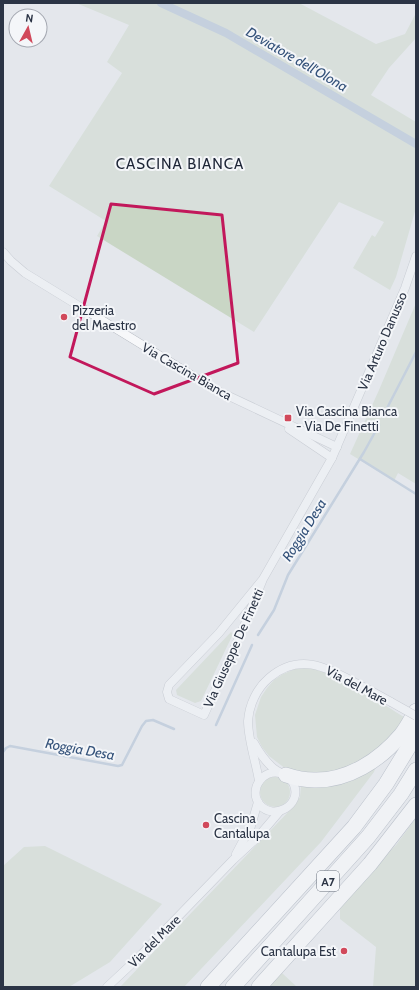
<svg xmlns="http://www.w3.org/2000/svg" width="419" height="990" font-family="Cabin,sans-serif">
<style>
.green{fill:#c9d6c5}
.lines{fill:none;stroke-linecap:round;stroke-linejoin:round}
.stream{stroke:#9fb4cc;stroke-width:2.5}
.canal{stroke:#9fb4cc;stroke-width:8}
.street-casing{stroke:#a9aeb7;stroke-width:9}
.highway-casing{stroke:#8b94a3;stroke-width:16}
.street{stroke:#f7f8fa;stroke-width:8}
.highway{stroke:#fff;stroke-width:15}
.street-bridge-casing{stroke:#a9aeb7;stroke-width:9;stroke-linecap:butt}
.street-bridge{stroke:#f7f8fa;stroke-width:8}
.marked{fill:none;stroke:#c2185b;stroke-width:3;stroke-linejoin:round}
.poi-dot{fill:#d1495b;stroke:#f4f6f9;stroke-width:1.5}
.labels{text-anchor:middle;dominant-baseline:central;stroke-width:4;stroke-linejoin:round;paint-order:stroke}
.shield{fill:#f4f6f9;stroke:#676e7b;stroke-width:1}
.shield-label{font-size:12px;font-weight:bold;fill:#2b3445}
.poi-label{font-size:13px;fill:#2b3445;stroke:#f4f6f9;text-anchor:start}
.street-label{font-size:13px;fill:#2b3445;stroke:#f4f6f9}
.water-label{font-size:14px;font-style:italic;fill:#34527a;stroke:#f4f6f9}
.quarter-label{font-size:15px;letter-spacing:1px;fill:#1d2536;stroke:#f4f6f9}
</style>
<rect width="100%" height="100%" fill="#e4e7ec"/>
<g class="green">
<polygon points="76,3 299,3 376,44 405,34 416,13 416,38 389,68 371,95 416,122 416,208 396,277 390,290 353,268 372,235 375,237 384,222 339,202 254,332 97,236 106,221 49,186 122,73 107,62 129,25"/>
<polygon points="416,303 416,484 398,473 394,481 350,454 379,390"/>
<polygon points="231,632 233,634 201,701 195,703 177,695 176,690"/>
<path d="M309,668C342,675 378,701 407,719L393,737L358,765L310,777L286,769L269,756L262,747L257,737L255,715L261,697L267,688L274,680L283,674L295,669Z"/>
<polygon points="373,768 375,769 374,772 321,842 184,987 120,987 293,807 300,797 301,785"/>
<circle cx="275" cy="792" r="15"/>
<polygon points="416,818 416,987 373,987 376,947 340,919 340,908 347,896 368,872 396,845"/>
<polygon points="45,846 162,904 110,962 69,987 3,987 3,866 24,847"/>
<polygon points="282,973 297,987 268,987"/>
</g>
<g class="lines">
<g class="stream">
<polyline points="383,416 416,352"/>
<polyline points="360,459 416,494"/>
<polyline points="258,635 274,610 288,575 364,452 379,425"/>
<polyline points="216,725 252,645"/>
<polyline points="3,752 6,748 10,746 118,766 122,765 142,726 146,721 153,720 174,729"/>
</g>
<polyline class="canal" points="161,3 226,33 416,144"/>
<g class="street-casing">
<g id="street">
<polyline points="3,252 11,261 25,273 216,390 337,447"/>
<polyline points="289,429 332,458"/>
<polyline points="263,579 219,633 169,685 167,692 169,699 204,715 242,631 263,579 332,458 405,288 416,256"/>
<path d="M254,743C259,752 265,761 273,768C280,774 290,775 294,785C302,805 274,821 260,805C248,790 262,769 280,773"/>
<path d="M259,781C256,762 248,740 248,721C249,705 257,688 269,678C298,653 325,666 354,682C366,688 379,695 391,702"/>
<polyline points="236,854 251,826 258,802"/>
<polyline points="107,987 137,959 233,860 257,838 280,811"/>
</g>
</g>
<g class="highway-casing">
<g id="highway">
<path d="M286,775C295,778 304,780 314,780C348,781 380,760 401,735C407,728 411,719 416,711"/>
<polyline points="208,987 354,827 386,784 416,735"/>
<polyline points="233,987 368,837 401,794 416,770"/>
<polyline points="259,987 370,864 416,805"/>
</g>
</g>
<use href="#street" class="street"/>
<use href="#highway" class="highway"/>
<g class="street-bridge-casing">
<polyline id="street-bridge" points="391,702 416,716"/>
</g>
<use href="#street-bridge" class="street-bridge"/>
</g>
<path d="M0 0H419V990H0ZM111,204L222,215L238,363L154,394L70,357Z" fill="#e4e7ec" fill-opacity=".55" fill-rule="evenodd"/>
<path class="marked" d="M111,204L222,215L238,363L154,394L70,357Z"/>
<g class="poi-dot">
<circle cx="64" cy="317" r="4"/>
<rect x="284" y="414" width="8" height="8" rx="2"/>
<circle cx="206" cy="825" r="4"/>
<circle cx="344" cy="951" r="4"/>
</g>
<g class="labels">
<rect class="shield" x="317" y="871" width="22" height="20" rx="3"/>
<g class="shield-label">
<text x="328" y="881">A7</text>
</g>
<g class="poi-label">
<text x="72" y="310">Pizzeria<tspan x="72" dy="15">del Maestro</tspan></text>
<text x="296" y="411">Via Cascina Bianca<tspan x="296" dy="15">- Via De Finetti</tspan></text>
<text x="214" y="818">Cascina<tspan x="214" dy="15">Cantalupa</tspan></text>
<text x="336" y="951" text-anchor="end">Cantalupa Est</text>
</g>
<g class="street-label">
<text transform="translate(382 341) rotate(-67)">Via Arturo Danusso</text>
<text transform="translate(187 371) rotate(30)">Via Cascina Bianca</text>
<text transform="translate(233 648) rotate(-66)">Via Giuseppe De Finetti</text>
<text transform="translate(357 685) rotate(28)">Via del Mare</text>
<text transform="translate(154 941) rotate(-45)">Via del Mare</text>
</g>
<g class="water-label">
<text transform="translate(297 59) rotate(30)">Deviatore dell'Olona</text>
<text transform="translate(304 530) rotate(-58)">Roggia Desa</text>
<text transform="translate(80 749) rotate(10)">Roggia Desa</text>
</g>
<g class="quarter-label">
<text x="180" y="164">CASCINA BIANCA</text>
</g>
</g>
<rect width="419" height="990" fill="none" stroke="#2b3445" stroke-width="8"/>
<g transform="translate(28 28) rotate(8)"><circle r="19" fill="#f4f6f9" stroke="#a4a8b1"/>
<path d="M0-3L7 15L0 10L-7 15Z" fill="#d1495b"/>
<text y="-6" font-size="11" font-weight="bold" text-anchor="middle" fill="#2b3445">N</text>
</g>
</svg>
